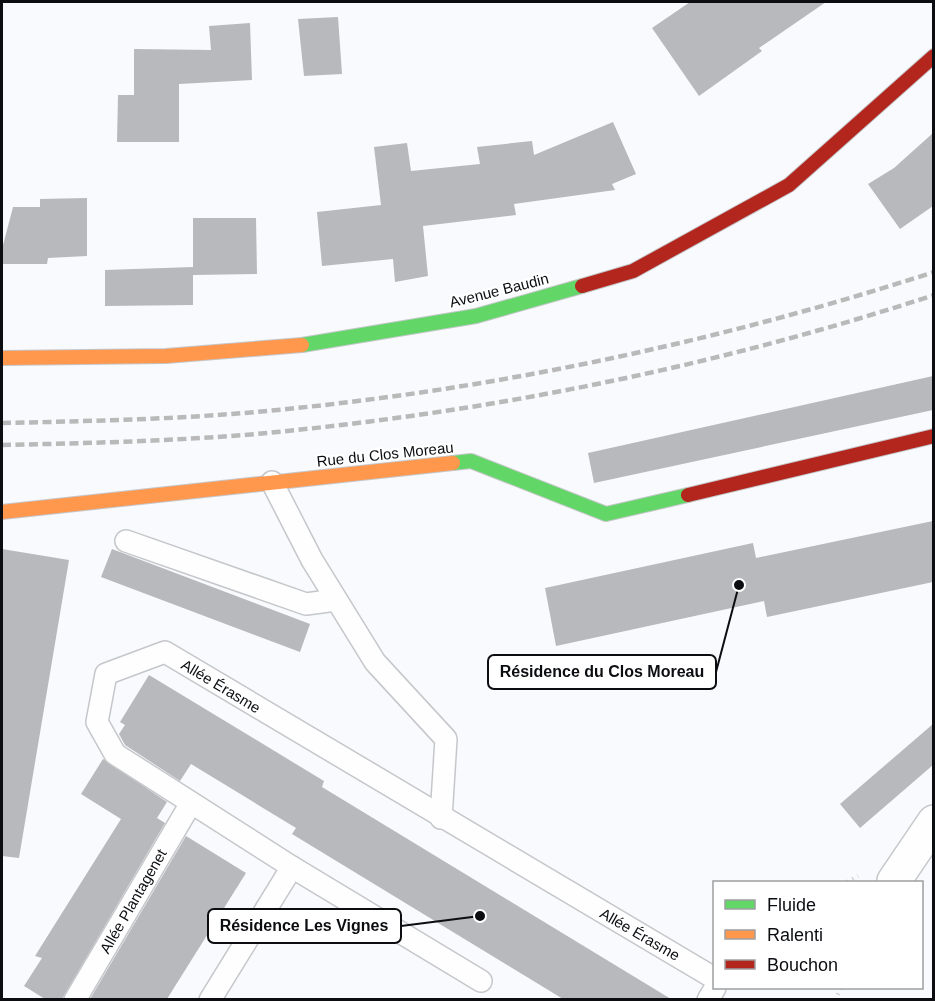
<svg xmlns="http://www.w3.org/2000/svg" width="935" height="1001" font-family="Helvetica,sans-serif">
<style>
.building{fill:#b7b9bc}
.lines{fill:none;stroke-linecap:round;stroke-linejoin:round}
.lane-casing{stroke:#c5c7ca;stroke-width:24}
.street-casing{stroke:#c5c7ca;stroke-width:36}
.fast-casing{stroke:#c5c7ca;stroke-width:16}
.slow-casing{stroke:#c5c7ca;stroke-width:16}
.jam-casing{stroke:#c5c7ca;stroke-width:16}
.path{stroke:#d1d1d2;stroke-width:4;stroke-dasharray:1.5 4.5;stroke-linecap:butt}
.lane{stroke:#fefeff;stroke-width:21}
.street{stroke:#fefeff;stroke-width:33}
.fast{stroke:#63d668;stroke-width:14}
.slow{stroke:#ff974d;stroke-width:14}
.jam{stroke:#b3261e;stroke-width:14}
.rail{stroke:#b9b9ba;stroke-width:4.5;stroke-dasharray:9 4.5;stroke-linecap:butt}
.labels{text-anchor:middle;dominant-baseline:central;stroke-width:4.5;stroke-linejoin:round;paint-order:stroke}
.street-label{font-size:15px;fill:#0b0d11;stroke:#fff}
.leader{fill:none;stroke:#0b0d11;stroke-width:2}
.callout-dot{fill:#0b0d11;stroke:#fff;stroke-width:2}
.callout{fill:#fff;stroke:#0b0d11;stroke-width:2}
.callout-label{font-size:16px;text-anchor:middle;font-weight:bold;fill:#0b0d11}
</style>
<rect width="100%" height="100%" fill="#f8fafd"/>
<g class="building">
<polygon points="690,2 826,2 759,48 762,51 699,96 652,28"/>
<polygon points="338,17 342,74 304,76 298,19"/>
<polygon points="250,23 252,80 179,84 179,142 117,142 118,95 134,95 134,49 211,50 209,26"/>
<polygon points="613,122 636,174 612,184 615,190 514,204 516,215 423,226 428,276 395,282 393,259 322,266 317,212 381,205 374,147 407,143 411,171 480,164 477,147 532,141 534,155"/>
<polygon points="933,133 933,206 900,229 868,184 894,168"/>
<polygon points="87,198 87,256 48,258 47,264 2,264 2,249 13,207 40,207 40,199"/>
<polygon points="193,218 256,218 257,274 193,275 193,305 105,306 105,270 193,267"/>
<polygon points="933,376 933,410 594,483 588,453"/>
<polygon points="933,521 933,582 767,617 764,601 556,646 545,588 753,543 756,558"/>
<polygon points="2,549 69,560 19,858 2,856"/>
<polygon points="112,549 310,624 300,652 101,577"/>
<polygon points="149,675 324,781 322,787 671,999 563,999 292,834 296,828 191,764 180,781 125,745 119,734 125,725 120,722"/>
<polygon points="933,724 933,765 860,828 840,804"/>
<polygon points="103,759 167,802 157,818 165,823 62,999 45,999 24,986 42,958 35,956 121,819 81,794"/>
<polygon points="186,836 246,873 167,999 90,999"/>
</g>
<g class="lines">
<g class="lane-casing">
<g id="lane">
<polyline points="272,482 312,560 375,662 446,739 441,818"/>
<polyline points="126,541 306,604 336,600"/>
<polyline points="481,981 292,867 115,754 97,722 106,674 165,652 714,978"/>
<polyline points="75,1000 191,803"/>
<polyline points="210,1000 292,867"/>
<polyline points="708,1000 715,988"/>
</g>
</g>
<g class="street-casing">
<polyline id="street" points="894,881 934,822"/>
</g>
<g class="fast-casing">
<g id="fast">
<polyline points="302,345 476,316 582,286"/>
<polyline points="453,463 471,461 606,514 688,495"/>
</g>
</g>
<g class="slow-casing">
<g id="slow">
<polyline points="2,358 166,356 302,345"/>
<polyline points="2,512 453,463"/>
</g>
</g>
<g class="jam-casing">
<g id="jam">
<polyline points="582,286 633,271 789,185 934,56"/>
<polyline points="688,495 934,436"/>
</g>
</g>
<g class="path">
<polyline points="847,882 858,876"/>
<polyline points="835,1000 841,988"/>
</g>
<use href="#lane" class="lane"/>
<use href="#street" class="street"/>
<use href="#fast" class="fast"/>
<use href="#slow" class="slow"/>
<use href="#jam" class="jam"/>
<g class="rail">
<path d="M2,423C97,421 192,419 287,409C506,387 724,340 934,272"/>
<path d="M2,445C93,443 186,441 277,432C500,410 721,365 934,295"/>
</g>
</g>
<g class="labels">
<g class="street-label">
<text transform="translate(499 290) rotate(-14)">Avenue Baudin</text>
<text transform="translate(385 454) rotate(-6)">Rue du Clos Moreau</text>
<text transform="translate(221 686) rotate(31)">Allée Érasme</text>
<text transform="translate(133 901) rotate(-60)">Allée Plantagenet</text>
<text transform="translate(640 934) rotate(30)">Allée Érasme</text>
</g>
</g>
<path class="leader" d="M739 585L716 672M480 916L401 926"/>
<g class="callout-dot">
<circle cx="739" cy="585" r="6"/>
<circle cx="480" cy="916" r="6"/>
</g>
<g class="callout">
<rect x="488" y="655" width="228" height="34" rx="6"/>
<rect x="208" y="909" width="193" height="34" rx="6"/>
</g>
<g class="callout-label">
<text x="602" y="677">Résidence du Clos Moreau</text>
<text x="304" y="931">Résidence Les Vignes</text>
</g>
<rect width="935" height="1001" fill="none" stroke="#0b0d11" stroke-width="6"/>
<rect x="713" y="881" width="210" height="108" fill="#ffffff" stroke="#9d9ea0" stroke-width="1.5"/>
<rect x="725" y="900" width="30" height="9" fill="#63d668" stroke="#9d9ea0" stroke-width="1.5"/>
<text x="767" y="911" font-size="18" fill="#0b0d11">Fluide</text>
<rect x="725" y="930" width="30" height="9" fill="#ff974d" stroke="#9d9ea0" stroke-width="1.5"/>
<text x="767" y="941" font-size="18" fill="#0b0d11">Ralenti</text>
<rect x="725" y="960" width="30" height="9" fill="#b3261e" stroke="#9d9ea0" stroke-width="1.5"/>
<text x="767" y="971" font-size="18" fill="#0b0d11">Bouchon</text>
</svg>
